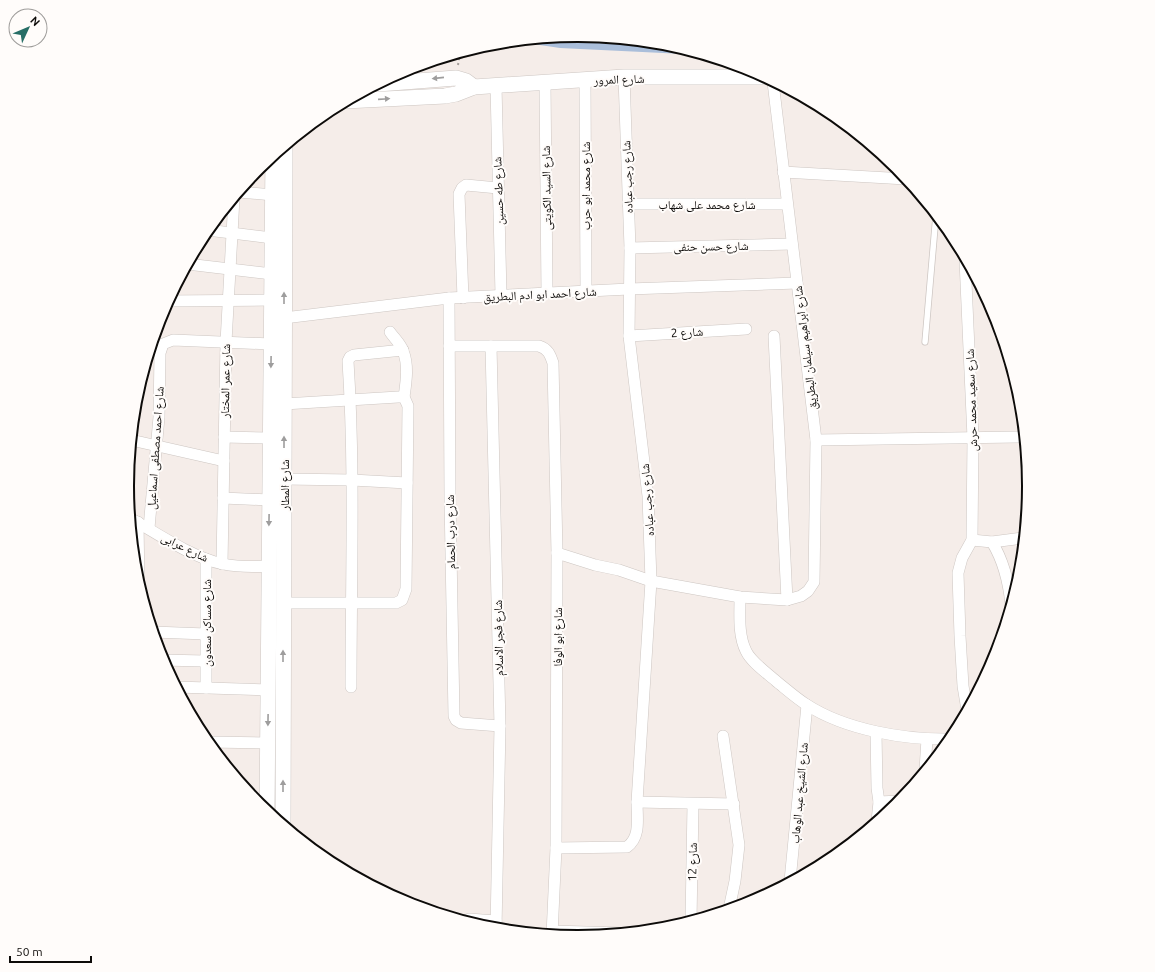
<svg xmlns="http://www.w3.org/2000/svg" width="1155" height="972" font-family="Ubuntu,'Noto Naskh Arabic',sans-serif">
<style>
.water{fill:#aabeda}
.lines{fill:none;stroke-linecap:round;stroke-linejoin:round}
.lane-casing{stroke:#cdc6c2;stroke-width:7}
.street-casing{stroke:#cdc6c2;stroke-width:12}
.secondary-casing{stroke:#cdc6c2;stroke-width:16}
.path{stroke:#a49e9a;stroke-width:2;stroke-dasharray:2 3;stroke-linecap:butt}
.lane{stroke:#fff;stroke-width:5.5}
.street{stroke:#fff;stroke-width:11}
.secondary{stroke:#fff;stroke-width:15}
.oneway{fill:#9e9d9d}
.labels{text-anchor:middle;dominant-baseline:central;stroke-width:4;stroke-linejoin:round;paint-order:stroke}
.street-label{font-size:12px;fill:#0d0b09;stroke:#fffcfa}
.rim{fill:none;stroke:#0d0b09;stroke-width:2}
</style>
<rect width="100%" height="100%" fill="#f5ede9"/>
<polygon class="water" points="578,35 666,44 704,55 560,48 513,41"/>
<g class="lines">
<g class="lane-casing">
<polyline id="lane" points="925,342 936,215"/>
</g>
<g class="street-casing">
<g id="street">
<polyline points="585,80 586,291"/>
<polyline points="545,83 547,293"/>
<polyline points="496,86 501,295"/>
<polyline points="783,172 906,179"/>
<polyline points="239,192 273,195"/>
<polyline points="628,204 787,204"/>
<polyline points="207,230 272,238"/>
<polyline points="630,248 792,244"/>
<polyline points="965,260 973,438 972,540 962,558 958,573 960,636 963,686 967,710"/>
<polyline points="187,264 272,274"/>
<polyline points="449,298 450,498 454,716 456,720 461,723 500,726"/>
<polyline points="463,298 459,194 462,188 466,185 498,188"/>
<polyline points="167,301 272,300"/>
<polyline points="284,318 449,298 629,289 797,283"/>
<path d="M390,332C394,338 401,344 403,351C409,365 406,383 404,397"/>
<polyline points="629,336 746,329"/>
<polyline points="774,336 787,600"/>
<path d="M449,346H539C548,349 550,354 553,363L557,553L556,848L552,935"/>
<polyline points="491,346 500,726 496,929"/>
<polyline points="224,437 270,438"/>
<polyline points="131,440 224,461"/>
<polyline points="816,440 1024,437"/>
<polyline points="284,479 352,480 407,483"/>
<polyline points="223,498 269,500"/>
<path d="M130,518C158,534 191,557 223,564C238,567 253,567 269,566"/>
<polyline points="138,522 139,587"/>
<polyline points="149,528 159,417 160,353 163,344 173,340 271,344"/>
<polyline points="972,540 992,542 1023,538"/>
<path d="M992,542C1003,560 1009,584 1011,605"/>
<polyline points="557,553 595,565 619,570 651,581 740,597 787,600 801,596 808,591 814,582 816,440 773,82"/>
<polyline points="222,564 226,342 234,198"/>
<path d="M740,597C740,615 738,635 746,651C751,662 767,673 776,681C786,689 796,698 807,705C846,730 905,740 951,739"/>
<polyline points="284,603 396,603 402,600 406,589 408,406 404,397 398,397 284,404"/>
<polyline points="153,632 206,634"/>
<polyline points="161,660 205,661"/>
<polyline points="176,687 268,690"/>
<path d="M351,687C351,578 355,469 348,361L350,357L354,355L403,350"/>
<polyline points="206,688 206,559"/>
<polyline points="876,732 877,788 879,802 877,821"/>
<polyline points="723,736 739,845 735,881 729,909"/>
<polyline points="207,742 267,743"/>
<polyline points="925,770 927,739"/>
<polyline points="637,802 734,804"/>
<polyline points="879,802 900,801"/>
<path d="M556,848L627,847C641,837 637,818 637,802L651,581L648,496L629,336L630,248L624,77"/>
<polyline points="790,881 807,705"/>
<polyline points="464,921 469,919 496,921"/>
<polyline points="691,921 693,804"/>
<polyline points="552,931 621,933"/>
</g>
</g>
<g class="secondary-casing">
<g id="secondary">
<polyline points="378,84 456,78 466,81 474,87"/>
<polyline points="345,101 445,96 456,94 474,87 624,77 764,77"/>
<polyline points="267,812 273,155"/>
<polyline points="283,825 285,146"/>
</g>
</g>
<polyline class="path" points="458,65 460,53"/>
<use href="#lane" class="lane"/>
<use href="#street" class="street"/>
<use href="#secondary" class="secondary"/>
</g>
<defs><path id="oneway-solid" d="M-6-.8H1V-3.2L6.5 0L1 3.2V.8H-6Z"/></defs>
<g class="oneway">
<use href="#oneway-solid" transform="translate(438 78) rotate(174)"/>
<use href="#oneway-solid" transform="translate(384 99) rotate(-4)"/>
<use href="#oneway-solid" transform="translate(284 298) rotate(-90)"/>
<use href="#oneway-solid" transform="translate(271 362) rotate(91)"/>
<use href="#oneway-solid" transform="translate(284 442) rotate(-90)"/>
<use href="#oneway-solid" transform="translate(269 520) rotate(91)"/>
<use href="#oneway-solid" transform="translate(283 656) rotate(-90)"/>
<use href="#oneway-solid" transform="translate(268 720) rotate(91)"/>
<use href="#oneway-solid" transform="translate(283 786) rotate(-90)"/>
</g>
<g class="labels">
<g class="street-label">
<text transform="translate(619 79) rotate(-2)">شارع المرور</text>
<text transform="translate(627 177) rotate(-92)">شارع رجب عباده</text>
<text transform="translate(585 186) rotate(-90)">شارع محمد ابو حرب</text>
<text transform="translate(546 188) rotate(-91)">شارع السيد الكويتى</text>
<text transform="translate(498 191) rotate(-92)">شارع طه حسين</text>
<text x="707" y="204">شارع محمد على شهاب</text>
<text transform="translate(711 246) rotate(-1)">شارع حسن حنفى</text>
<text transform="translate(540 294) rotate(-3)">شارع احمد ابو ادم البطريق</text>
<text transform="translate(687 332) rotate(-3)">شارع 2</text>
<text transform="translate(805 348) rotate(-97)">شارع ابراهيم سيلمان البطريق</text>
<text transform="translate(225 381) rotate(-89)">شارع عمر المختار</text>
<text transform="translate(971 400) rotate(-92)">شارع سعيد محمد حرش</text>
<text transform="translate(155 448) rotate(-86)">شارع احمد مصطفى اسماعيل</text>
<text transform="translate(284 485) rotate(-90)">شارع المطار</text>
<text transform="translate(647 500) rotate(-94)">شارع رجب عباده</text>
<text transform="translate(450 532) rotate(-91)">شارع درب الحمام</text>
<text transform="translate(185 547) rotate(26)">شارع عرابى</text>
<text transform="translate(206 623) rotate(-90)">شارع مساكن سعدون</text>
<text transform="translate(557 637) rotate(-90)">شارع ابو الوفا</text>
<text transform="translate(498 638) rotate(-91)">شارع فجر الاسلام</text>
<text transform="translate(799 793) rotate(-85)">شارع الشيخ عبد الوهاب</text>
<text transform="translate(692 862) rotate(-89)">شارع 12</text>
</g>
</g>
<path d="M0 0H1155V972H0ZM134 486a444 444 0 1 1 888 0a444 444 0 1 1-888 0Z" fill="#fffcfa" fill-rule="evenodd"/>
<path class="rim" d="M134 486a444 444 0 1 1 888 0a444 444 0 1 1-888 0Z"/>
<g transform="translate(28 28) rotate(46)"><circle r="19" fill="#fffcfa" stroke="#9e9c9a"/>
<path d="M0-3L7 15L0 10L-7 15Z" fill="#276e66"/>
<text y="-6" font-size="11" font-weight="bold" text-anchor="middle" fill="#0d0b09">N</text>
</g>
<path d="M10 956v6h81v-6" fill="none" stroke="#0d0b09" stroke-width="2"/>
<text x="16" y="956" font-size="12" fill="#0d0b09" stroke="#fffcfa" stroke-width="3" paint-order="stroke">50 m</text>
</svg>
